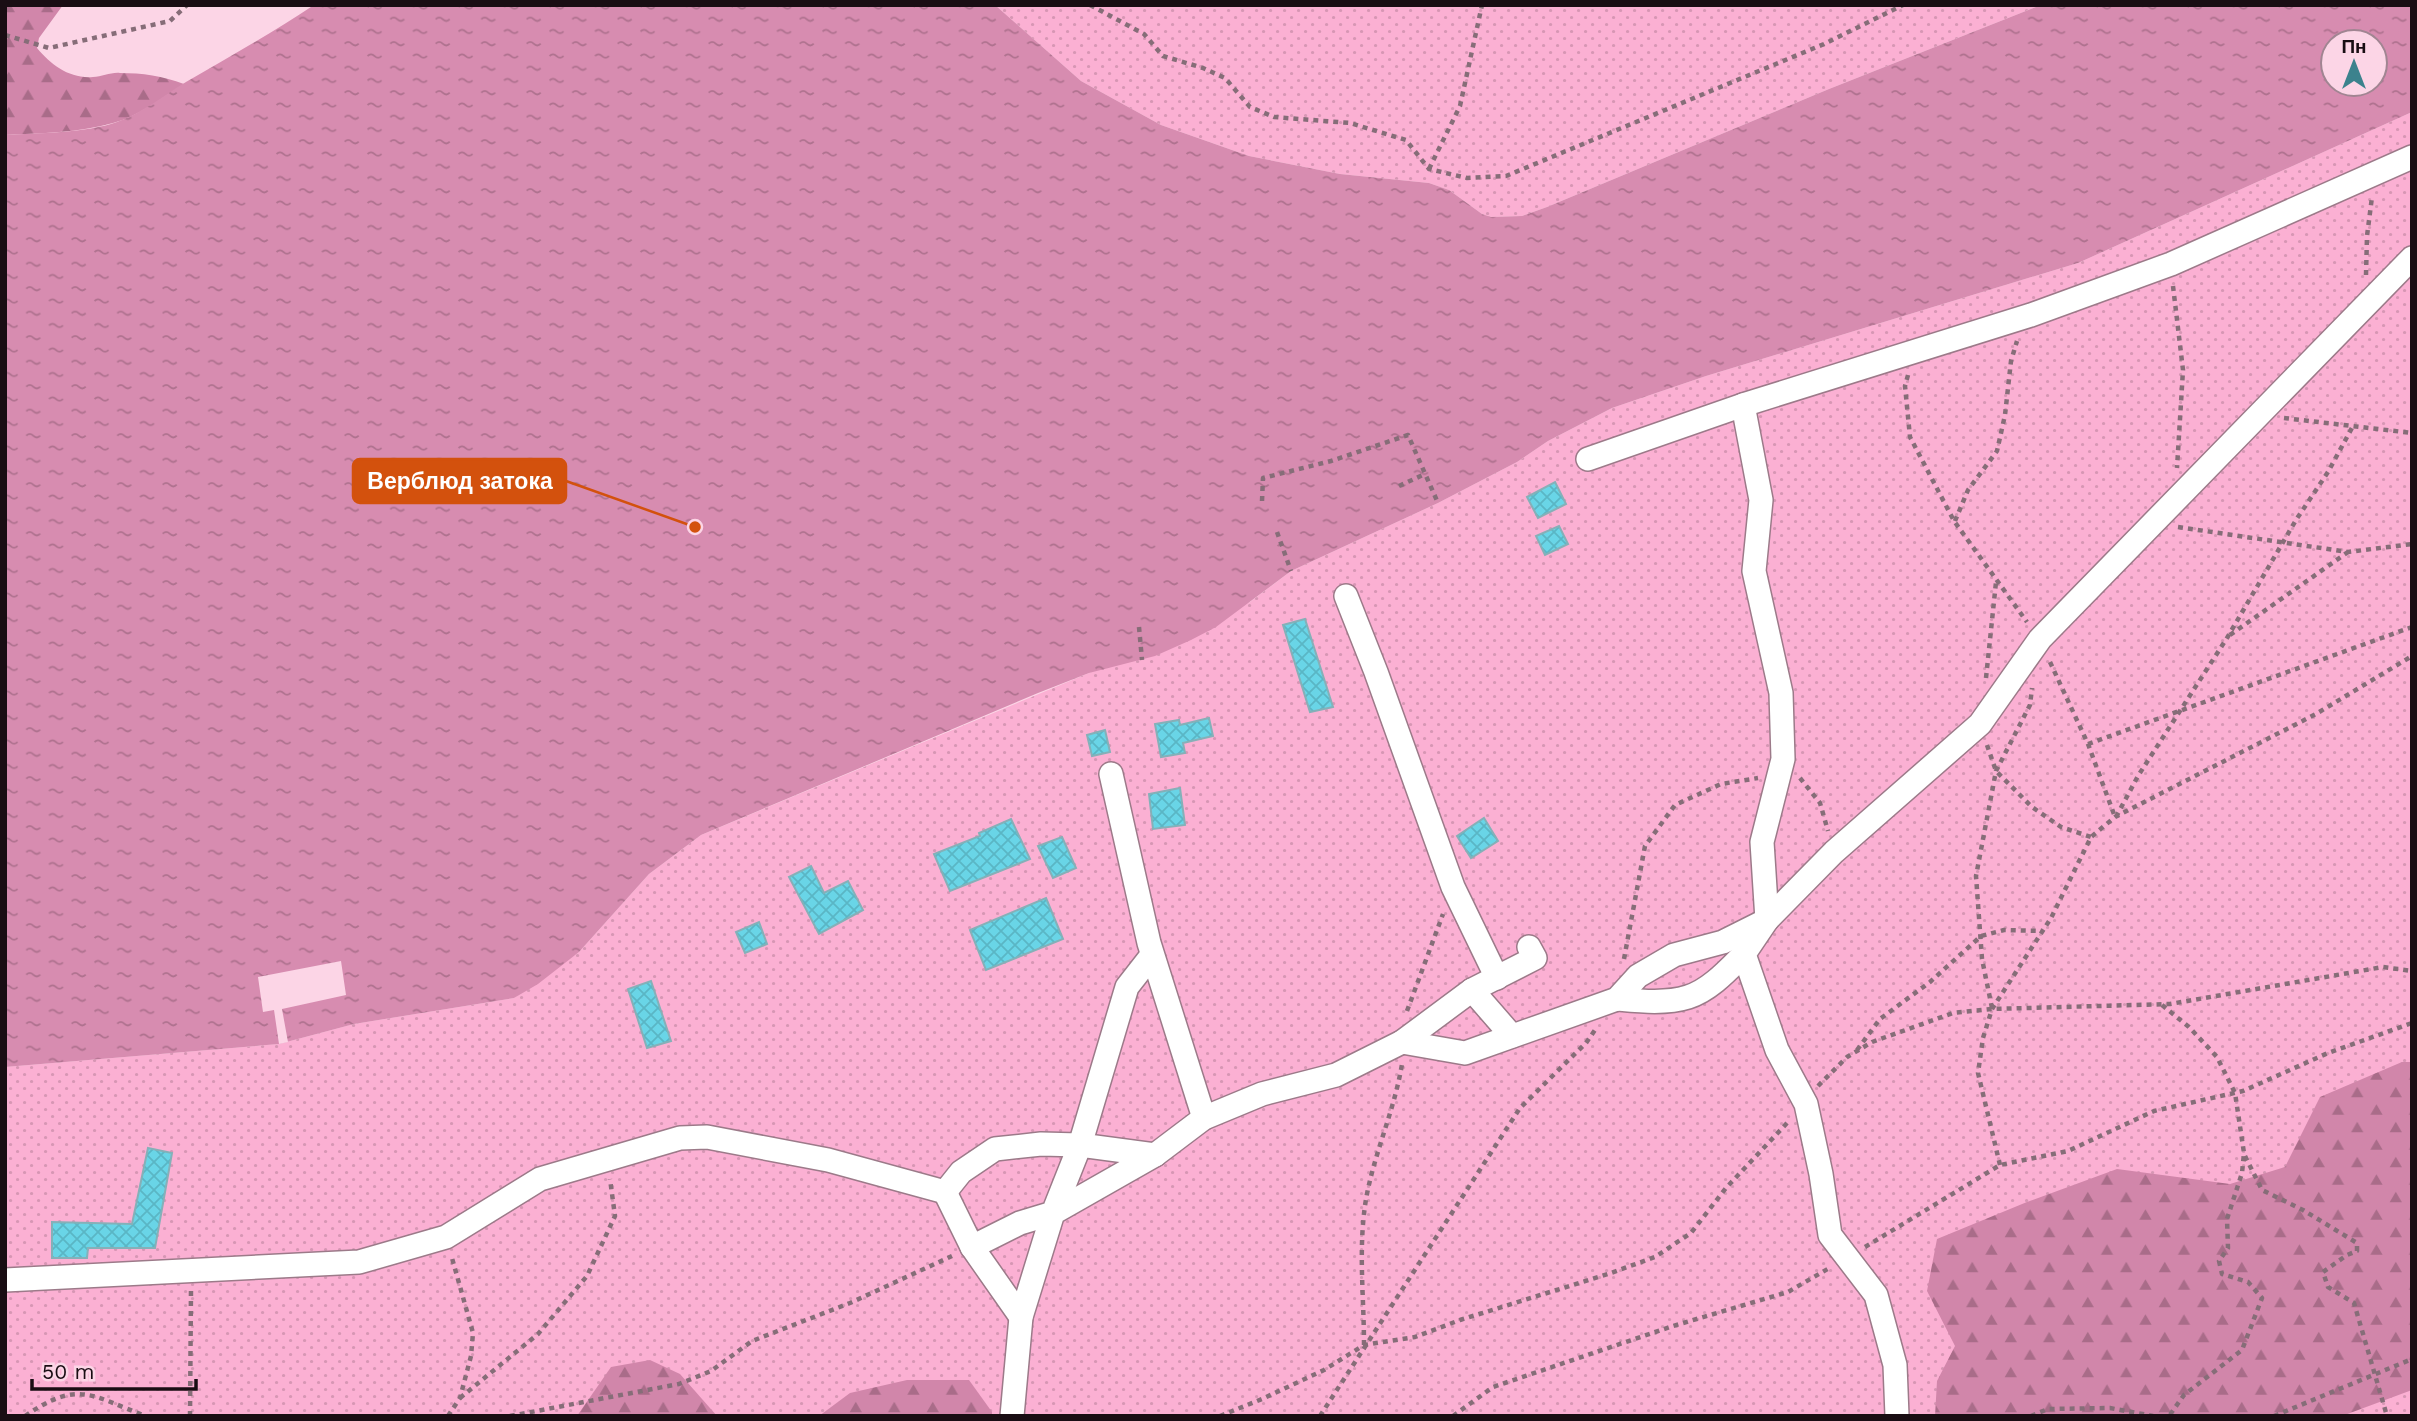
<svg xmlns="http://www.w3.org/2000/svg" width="2417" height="1421" font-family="'Work Sans',sans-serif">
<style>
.grass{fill:url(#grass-dots)}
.forest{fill:url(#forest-firs)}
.water{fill:url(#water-ripples);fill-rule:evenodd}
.pier{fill:#fcd5e6}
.building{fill:url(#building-cross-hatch);stroke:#85b0b8;stroke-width:2}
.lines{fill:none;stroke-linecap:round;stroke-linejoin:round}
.minor-casing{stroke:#9c7a89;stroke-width:26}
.path{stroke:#866d78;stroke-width:4.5;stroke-dasharray:5 5;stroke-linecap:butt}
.minor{stroke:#fff;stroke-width:23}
.leader{fill:none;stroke:#d3510d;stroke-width:2.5}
.callout-dot{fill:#d3510d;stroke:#fcd5e6;stroke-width:2.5}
.callout{fill:#d3510d;stroke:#d3510d;stroke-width:2.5}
.callout-label{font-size:23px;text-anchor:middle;font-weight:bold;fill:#fff}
</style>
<defs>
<pattern id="grass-dots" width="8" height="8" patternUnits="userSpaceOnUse" patternTransform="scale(1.75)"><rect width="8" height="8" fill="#fbb0d3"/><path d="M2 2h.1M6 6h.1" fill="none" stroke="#d796b4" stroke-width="1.8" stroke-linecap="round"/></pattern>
<pattern id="forest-firs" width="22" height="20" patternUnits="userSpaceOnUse" patternTransform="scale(1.75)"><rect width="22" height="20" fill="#d186aa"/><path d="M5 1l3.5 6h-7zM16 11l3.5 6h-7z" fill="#a96c89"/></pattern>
<pattern id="water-ripples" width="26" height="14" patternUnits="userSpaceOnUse" patternTransform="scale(1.75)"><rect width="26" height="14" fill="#d78cb0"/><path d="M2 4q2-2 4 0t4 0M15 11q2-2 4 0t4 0" fill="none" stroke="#ae718e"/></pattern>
<pattern id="building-cross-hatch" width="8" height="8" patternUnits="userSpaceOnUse" patternTransform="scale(1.75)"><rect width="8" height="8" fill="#69d5e7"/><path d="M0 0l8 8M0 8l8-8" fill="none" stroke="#5ab6c5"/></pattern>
</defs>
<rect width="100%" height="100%" fill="#fcd5e6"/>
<g class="grass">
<polygon points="995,5 2041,5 1829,89 1547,207 1522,216 1491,217 1482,214 1449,190 1429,183 1340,174 1249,156 1161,125 1081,81"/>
<polygon points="2412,112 2412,1416 5,1416 5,1067 279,1044 354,1024 514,998 579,952 649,874 701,835 1089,673 1250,602 1291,571 1438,503 1517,462 1548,441 1612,408 1706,376 2078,263"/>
</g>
<g class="forest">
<path d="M5,5H63L39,38L37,48C51,65 70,79 93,77C102,77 111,72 120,73C142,73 163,76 184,84C162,98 139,116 113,123C78,133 41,133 5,135Z"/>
<polygon points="2402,1062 2412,1062 2412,1390 2342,1416 1935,1416 1937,1381 1955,1346 1927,1291 1937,1239 2027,1202 2117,1169 2230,1184 2285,1167 2320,1097"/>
<polygon points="650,1360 680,1374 717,1416 577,1416 611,1367"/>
<polygon points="907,1380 969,1380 992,1412 992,1416 819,1416 850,1393"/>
</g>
<path class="water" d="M314,5H995L1081,81L1161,125L1249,156L1340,174L1429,183L1449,190L1482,214L1491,217L1522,216L1547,207L1829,89L2041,5H2412V112L2078,263L1706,376L1612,408L1548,441L1517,462L1438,503L1291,571L1216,627L1191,640L1155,656L1089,673L1038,693L701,835L649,874L579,952L538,984L514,998L354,1024L279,1044L5,1067V135C38,133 86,133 117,122C142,113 163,96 186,82C229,57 272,33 314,5ZM2333,42H2375V84H2333Z"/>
<polygon class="pier" points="341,961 346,995 282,1009 288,1042 279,1044 274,1010 263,1012 258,977"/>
<g class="building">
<polygon points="1555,482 1566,504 1538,518 1527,497"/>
<polygon points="1559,526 1568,544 1545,555 1536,536"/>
<polygon points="1305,619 1333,707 1310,712 1283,625"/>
<polygon points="1209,718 1213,736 1183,743 1185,753 1161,757 1155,724 1179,720 1180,725"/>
<polygon points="1105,730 1110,752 1092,756 1087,735"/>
<polygon points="1180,788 1185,825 1153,829 1149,794"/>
<polygon points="1484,818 1498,841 1471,858 1457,836"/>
<polygon points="1011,819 1030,859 950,891 934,854 980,836 979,833"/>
<polygon points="1062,837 1076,868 1053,878 1038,846"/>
<polygon points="811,866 824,893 848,881 863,910 819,934 789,877"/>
<polygon points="1046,898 1063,939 986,970 970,930"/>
<polygon points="759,922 767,944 745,953 736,932"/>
<polygon points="651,981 671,1041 647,1048 628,989"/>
<polygon points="148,1148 172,1153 155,1248 88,1248 87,1258 52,1258 52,1222 132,1224"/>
</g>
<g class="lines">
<g class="minor-casing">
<g id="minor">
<polyline points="1743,405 1761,500 1754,571 1781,693 1783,759 1762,842 1767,920 1744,954 1777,1050 1806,1104 1821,1174 1830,1235 1876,1295 1895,1365 1897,1416"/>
<polyline points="1588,459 1743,405 2031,315 2171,264 2412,157"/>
<polyline points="1346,596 1376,672 1453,887 1497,978"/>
<polyline points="1111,774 1149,943 1204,1118"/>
<polyline points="1472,990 1512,1036"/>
<path d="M1617,999C1639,1001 1666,1004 1688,997C1710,990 1728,970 1744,954"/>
<polyline points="1402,1042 1465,1053 1617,999 1638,976 1674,955 1723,942 1767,920 1834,852 1980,724 2040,639 2412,258"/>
<polyline points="945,1192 972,1247 1021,1317"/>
<polyline points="972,1247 1020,1223 1053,1213 1080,1145 1127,987 1152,955"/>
<polyline points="5,1280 359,1262 446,1237 540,1179 680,1138 707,1137 828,1160 945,1192 961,1172 995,1149 1041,1144 1080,1145 1155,1155"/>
<polyline points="1012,1416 1021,1317 1053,1213 1155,1155 1204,1118 1262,1094 1336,1075 1402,1042 1472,990 1535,958 1529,947"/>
</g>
</g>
<g class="path">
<polyline points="1090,5 1144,34 1163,56 1203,68 1225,78 1250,107 1274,117 1350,123 1406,140 1429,169 1467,178 1506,176 1824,44 1903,5"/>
<polyline points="5,35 49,48 170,21 187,5"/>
<polyline points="1429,169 1460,106 1482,5"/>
<polyline points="2366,275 2367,236 2372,197"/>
<polyline points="2173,286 2183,370 2177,468"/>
<polyline points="1908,375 1905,386 1910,437 1954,521 2027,622"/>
<polyline points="2284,418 2412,433"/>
<polyline points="1399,486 1425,474"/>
<polyline points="1262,501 1263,478 1331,461 1408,435 1438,503"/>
<polyline points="1955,521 1968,490 1997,451 2005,415 2011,361 2017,341"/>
<polyline points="2178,527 2348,552 2412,544"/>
<polyline points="1277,532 1291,571"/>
<polyline points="1139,627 1142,660"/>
<polyline points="2230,635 2348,552"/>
<polyline points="2050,662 2088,744 2115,817"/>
<polyline points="1986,678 1996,582"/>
<polyline points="2088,744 2412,627"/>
<polyline points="1987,745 1996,771 2032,807 2061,827 2091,837"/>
<polyline points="1800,778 1820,803 1828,831"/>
<polyline points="2116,817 2138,776 2227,638 2296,520 2328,472 2353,426"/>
<polyline points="1624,959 1645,846 1675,805 1721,784 1758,778"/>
<polyline points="2162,1005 2189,1027 2217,1057 2235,1093 2244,1153 2242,1173 2227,1219 2228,1248 2219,1261 2222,1274 2248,1282 2262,1298 2242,1350 2184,1395 2169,1416"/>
<polyline points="1992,1008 1982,959 1976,876 1996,771 2030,705 2032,688"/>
<polyline points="1407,1011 1443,914"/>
<polyline points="1857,1050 1880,1019 1930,982 1981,936 2004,930 2042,931"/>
<polyline points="1818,1086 1847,1057 1872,1042 1953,1013 1992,1009 2170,1004 2383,967 2412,971"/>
<polyline points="2245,1156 2262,1190 2303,1210 2357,1243 2357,1251 2347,1255 2323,1272 2328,1287 2354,1303 2387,1416"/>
<polyline points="2000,1165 1978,1073 1983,1038 1992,1009 2051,918 2091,837 2115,817 2316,714 2412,656"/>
<polyline points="1865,1247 2000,1165 2068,1151 2154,1111 2243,1091 2328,1053 2412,1023"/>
<path d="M1364,1345C1364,1293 1357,1240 1368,1189C1377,1147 1395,1107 1402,1064"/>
<polyline points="460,1398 538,1334 587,1276 615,1216 610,1179"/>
<path d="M25,1416C79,1379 91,1396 146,1416"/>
<polyline points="190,1416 191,1289"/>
<polyline points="448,1416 460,1398 471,1356 473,1333 452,1258"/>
<polyline points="510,1416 679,1384 711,1371 752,1341 850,1303 952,1256"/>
<polyline points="1220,1416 1262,1399 1324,1370 1364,1345 1415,1337 1460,1320 1608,1274 1655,1257 1691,1233 1726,1188 1788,1122"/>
<polyline points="1320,1416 1520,1108 1586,1043 1595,1030"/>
<polyline points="1453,1416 1493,1387 1673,1326 1788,1292 1831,1267"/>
<polyline points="2031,1416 2048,1409 2110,1408 2153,1416"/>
<polyline points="2274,1416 2412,1359"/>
</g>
<use href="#minor" class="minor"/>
</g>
<path class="leader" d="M695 527L566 481"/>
<circle class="callout-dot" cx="695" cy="527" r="7"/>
<rect class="callout" x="353" y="459" width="213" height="44" rx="7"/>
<g class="callout-label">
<text x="460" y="489">Верблюд затока</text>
</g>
<rect width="2417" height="1421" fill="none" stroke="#190d13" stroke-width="14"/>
<g transform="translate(2354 63)"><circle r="33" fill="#fcd5e6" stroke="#a18592" stroke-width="2"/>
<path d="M0-5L12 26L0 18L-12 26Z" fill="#3c828d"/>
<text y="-10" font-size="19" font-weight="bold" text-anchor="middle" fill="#190d13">Пн</text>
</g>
<path d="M32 1379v10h164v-10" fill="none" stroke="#190d13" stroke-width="3.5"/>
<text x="42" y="1379" font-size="21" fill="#190d13" stroke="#fcd5e6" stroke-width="5" paint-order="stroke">50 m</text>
</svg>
